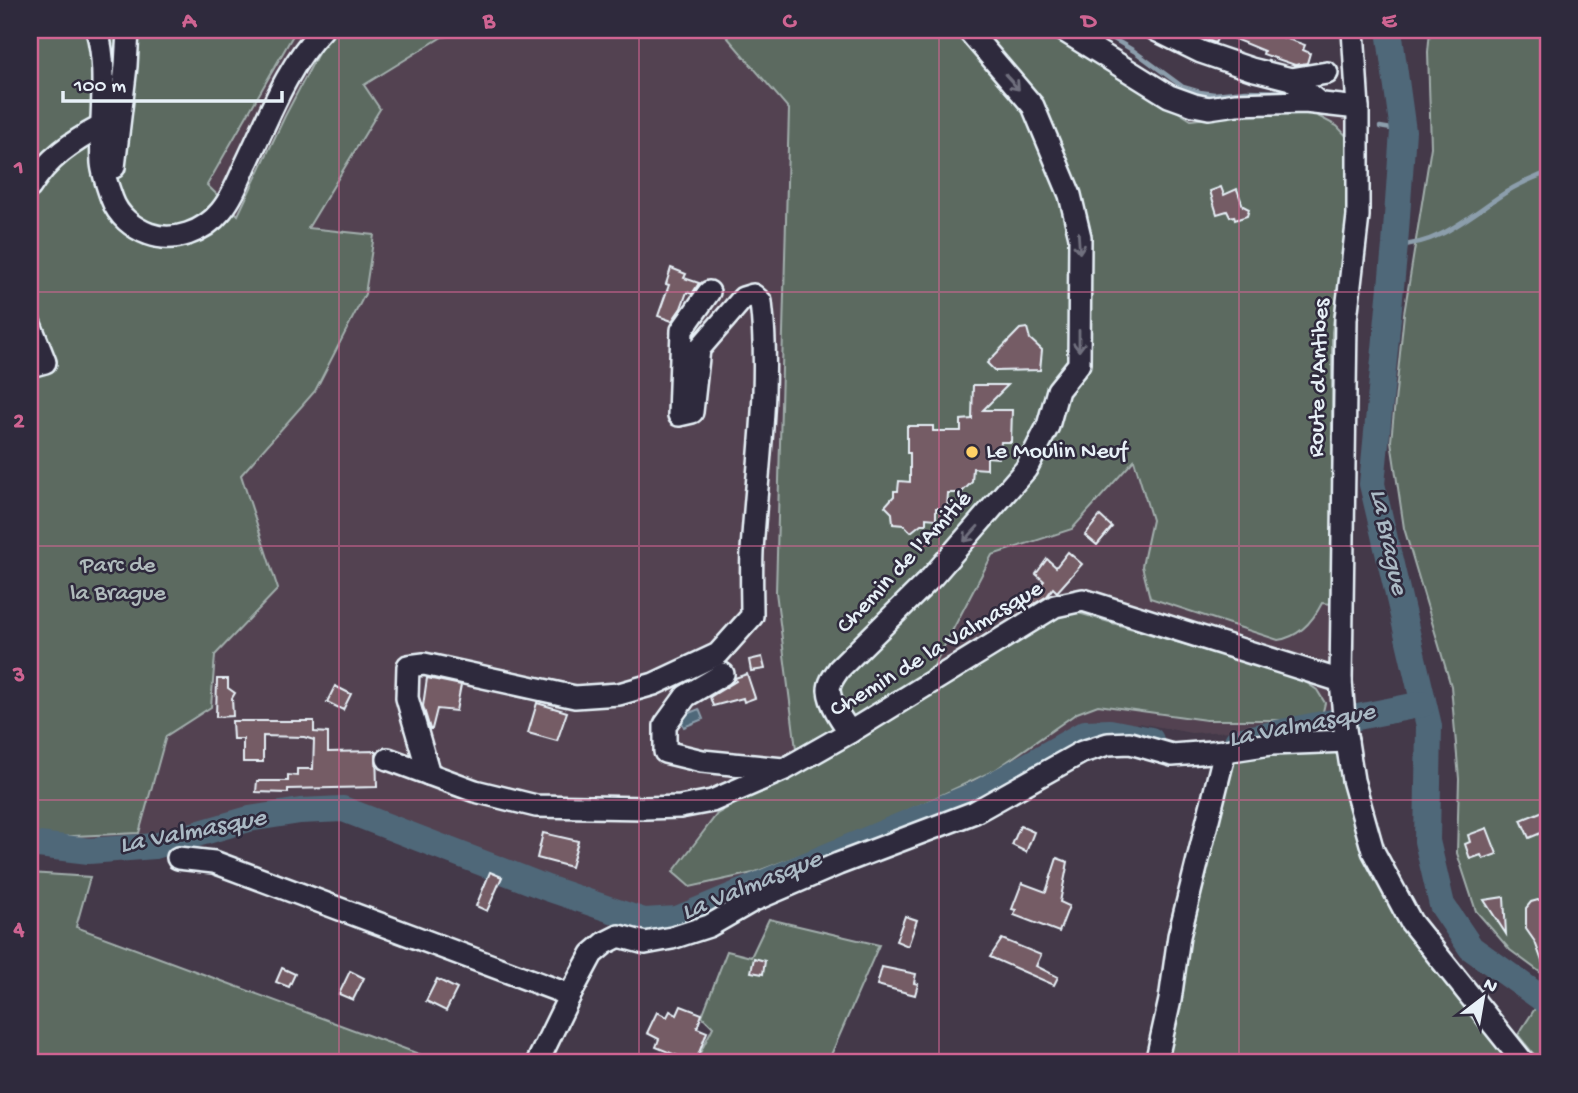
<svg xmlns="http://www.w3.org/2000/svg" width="1578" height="1093" font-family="'Gochi Hand',sans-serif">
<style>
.built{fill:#524351}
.green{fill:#5b6a61;stroke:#a2aeac;stroke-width:2}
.water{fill:#4f6779;stroke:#8c9eac;stroke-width:2}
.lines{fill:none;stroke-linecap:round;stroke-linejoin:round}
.stream{stroke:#8c9eac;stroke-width:4.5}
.river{stroke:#4f6779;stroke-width:26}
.building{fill:#745b65;stroke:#e8f1f8;stroke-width:2}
.minor-casing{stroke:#e8f1f8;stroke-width:26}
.minor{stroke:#2f2a3d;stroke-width:21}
.oneway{stroke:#70707e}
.grid{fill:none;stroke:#cf6492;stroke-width:2;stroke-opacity:0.55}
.poi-dot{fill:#ffd166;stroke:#2f2a3d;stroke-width:2.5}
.labels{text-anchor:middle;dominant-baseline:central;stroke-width:5;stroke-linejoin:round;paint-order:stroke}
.street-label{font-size:24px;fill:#e8f1f8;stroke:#2f2a3d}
.poi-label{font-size:24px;fill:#e8f1f8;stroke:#2f2a3d;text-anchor:start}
.park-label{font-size:24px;fill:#b0bbbc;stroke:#2f2a3d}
.water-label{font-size:26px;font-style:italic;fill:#abbac5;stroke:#2f2a3d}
.neatline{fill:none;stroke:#cf6492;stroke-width:2.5}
.grid-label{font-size:23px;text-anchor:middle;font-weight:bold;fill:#cf6492}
</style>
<rect width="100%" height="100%" fill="#443949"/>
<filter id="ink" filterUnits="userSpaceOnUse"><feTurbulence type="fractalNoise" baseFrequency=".0143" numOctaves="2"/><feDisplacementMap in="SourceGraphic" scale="14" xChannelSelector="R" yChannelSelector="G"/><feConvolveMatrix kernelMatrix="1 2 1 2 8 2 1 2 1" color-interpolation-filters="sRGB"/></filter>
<g filter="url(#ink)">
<polygon class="built" points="30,30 1008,30 1194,105 1357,108 1334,713 1297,724 1233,731 1191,733 1139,723 1110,732 1085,733 979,793 677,919 644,921 547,888 343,809 300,811 249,819 155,846 89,851 30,844"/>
<g class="green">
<polygon points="30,30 296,30 207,185 238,215 285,116 325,40 339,30 488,30 442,37 364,85 380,109 308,228 374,235 365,294 315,391 241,475 278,589 215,655 211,707 166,736 139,833 30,838"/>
<path d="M721,30H1049L1191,120L1287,109L1314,114L1337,126L1352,142L1350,198L1332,332V604L1322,603C1313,621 1299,637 1278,640L1150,598L1142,566L1152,520L1134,460L1072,529L992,555L929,675L796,749L776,592L789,109Z"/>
<polygon points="1430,30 1548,30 1548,978 1510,950 1476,911 1457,853 1459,779 1451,686 1404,528 1391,441 1404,314 1431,147 1428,52"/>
<polygon points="1072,611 1301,679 1317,690 1325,703 1322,716 1312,720 1206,720 1098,705 1077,713 995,770 920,805 835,842 753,873 690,887 673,872 717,814 871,726 1044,623"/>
<polygon points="1333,750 1340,759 1349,805 1356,831 1383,893 1403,927 1511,1063 1163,1063 1223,774 1230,765 1247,754"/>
<polygon points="30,873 90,877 76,927 443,1063 30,1063"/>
<polygon points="769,919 879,945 831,1055 832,1063 695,1063 713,1027 702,1016 727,951 751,957"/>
<polygon points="1536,1007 1548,1013 1548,1063 1541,1063 1518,1035"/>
</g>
<polygon class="water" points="699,709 703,719 684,727 679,717"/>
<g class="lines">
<g class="stream">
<polyline points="1099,30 1134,51 1183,87 1200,92 1214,94 1246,91 1292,92"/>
<polyline points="1380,127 1403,131"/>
<path d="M1395,245C1438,247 1472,213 1508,191C1520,183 1535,178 1548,172"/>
</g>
<g class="river">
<polyline points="1389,30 1403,131 1395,245 1372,484 1429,726 1427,841 1442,905 1471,948 1548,1003"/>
<polyline points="1237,741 1423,704"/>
<polyline points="30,844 89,851 155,846 249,819 300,811 343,809 547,888 644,921 677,919 979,793 1085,733 1110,732 1151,740"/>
</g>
</g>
<g class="building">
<polygon points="1185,30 1262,30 1305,45 1303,50 1310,53 1307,63 1295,65 1263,54 1264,51 1220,33 1215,43"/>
<polygon points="1221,187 1224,195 1237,189 1243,206 1249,209 1247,216 1235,220 1234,216 1230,217 1227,211 1217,214 1210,191"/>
<polygon points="671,268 686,274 684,278 699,283 692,294 687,292 681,308 672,321 658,316 669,285 666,284"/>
<polygon points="1027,328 1030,339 1042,350 1040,370 995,371 987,363 1020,329"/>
<polygon points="973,385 1008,385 983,410 1012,410 1011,442 1001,442 998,458 987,457 987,469 973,468 972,482 961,493 948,493 947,508 936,508 936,519 926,518 926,524 921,524 911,532 904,525 893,524 892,513 885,506 894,496 894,491 898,491 899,481 910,482 910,453 907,453 907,426 933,426 933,431 961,431 961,420 972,419"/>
<polygon points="1100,516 1112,527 1097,545 1085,535"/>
<polygon points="1068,552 1082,564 1057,592 1053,588 1047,596 1026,609 1022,606 1044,581 1036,574 1047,559 1056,567"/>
<polygon points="762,657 765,669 751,671 749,660"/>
<polygon points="747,674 755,698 744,702 743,698 713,706 710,697 736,681 735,678"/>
<polygon points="427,678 461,685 456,711 437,709 432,729 430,729 423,706"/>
<polygon points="217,679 228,679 228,688 235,693 232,698 233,716 216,717"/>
<polygon points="335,686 351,694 343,710 327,702"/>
<polygon points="537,703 567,712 557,741 528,733"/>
<polygon points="232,721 314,721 314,732 328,733 328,752 376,751 377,787 288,789 288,793 256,792 257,781 288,781 288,775 297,776 297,769 313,769 314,740 304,737 263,736 263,762 243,762 243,739 233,739"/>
<polygon points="1548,809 1548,830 1529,838 1521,820"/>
<polygon points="1020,826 1034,832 1026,852 1012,845"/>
<polygon points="1487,828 1497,854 1483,859 1481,855 1470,859 1465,844 1470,842 1468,835"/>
<polygon points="543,833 578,841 571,867 537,858"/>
<polygon points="1057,858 1068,862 1060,902 1069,906 1059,932 1014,915 1016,910 1012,909 1022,883 1046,892"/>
<polygon points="490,872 502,877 487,911 476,906"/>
<polygon points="1504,897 1506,934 1484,900"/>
<polygon points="1538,900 1548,900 1547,975 1535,942 1526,929 1526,908 1531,902"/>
<polygon points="905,916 917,920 908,946 896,941"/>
<polygon points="1002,939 1041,955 1036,966 1058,977 1054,985 990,957"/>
<polygon points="754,958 765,961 763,974 751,972"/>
<polygon points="882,967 916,974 914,983 918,984 915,995 877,985"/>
<polygon points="282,968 295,974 289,987 276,982"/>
<polygon points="350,971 364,978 353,1000 339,994"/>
<polygon points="437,979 457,989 446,1011 426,1001"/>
<polygon points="681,1006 702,1014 697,1028 707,1032 695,1063 656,1047 659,1039 647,1033 657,1012 667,1017 670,1011 677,1015"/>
</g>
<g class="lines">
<g class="minor-casing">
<g id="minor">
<path d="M97,30C109,74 99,118 102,163C103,174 108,188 112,199C118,216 133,228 149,234C174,243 204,232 221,211C232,198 239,180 246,164C268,119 286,67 322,30"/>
<polyline points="1063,30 1169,96 1194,105 1209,108 1236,104 1305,102 1358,108"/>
<polyline points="1156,30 1201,52 1251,69 1291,79 1319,103"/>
<polyline points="1353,30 1358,108 1358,216 1346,319 1341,681 1345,729 1353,780 1373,851 1411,922 1524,1063"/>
<polyline points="1291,79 1327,73"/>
<polyline points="114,167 126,66 128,30"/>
<path d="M30,187C48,158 72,142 102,126"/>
<polyline points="30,324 45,362 30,366"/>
<polyline points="723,674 686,696 665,725 665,752 702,761 783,769"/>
<path d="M850,732C842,721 830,704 829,690C829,682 835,675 839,669L932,577L1026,469L1048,426L1058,390L1079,364L1080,237L1070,195L1033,106L968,30"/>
<polyline points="388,759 475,791 536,806 645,808 680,807 712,801 785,769 850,732 1055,606 1083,600 1341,681"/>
<path d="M429,774L407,698L408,666L424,664L575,697L619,694L654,684L718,654L752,616C752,595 751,573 752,551C757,467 771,386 761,302L753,295L743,298L699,349L692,412L679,415L682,330L709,292"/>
<polyline points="178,858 214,862 570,995 592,954 605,943 619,936 645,943 672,938 709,926 754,900 838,864 975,812 1082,752 1108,744 1130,743 1172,755 1225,751 1271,744 1347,741"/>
<polyline points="537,1063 570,995"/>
<polyline points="1156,1063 1170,1000 1179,936 1225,751"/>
</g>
</g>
<use href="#minor" class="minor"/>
</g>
<defs><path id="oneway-shaft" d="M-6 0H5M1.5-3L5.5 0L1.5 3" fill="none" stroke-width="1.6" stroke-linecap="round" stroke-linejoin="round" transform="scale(1.75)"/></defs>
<g class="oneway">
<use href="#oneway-shaft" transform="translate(1012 82) rotate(48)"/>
<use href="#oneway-shaft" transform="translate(1079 243) rotate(86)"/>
<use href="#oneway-shaft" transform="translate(1079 341) rotate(90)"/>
<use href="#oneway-shaft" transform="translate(971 534) rotate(132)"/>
</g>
</g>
<path class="grid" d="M339,30V1063M639,30V1063M939,30V1063M1239,30V1063M30,292H1548M30,546H1548M30,800H1548"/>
<circle class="poi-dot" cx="972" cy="452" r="7"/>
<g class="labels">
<g class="street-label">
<text transform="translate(1320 378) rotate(-88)">Route d'Antibes</text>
<text transform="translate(905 563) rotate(-47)">Chemin de l'Amitié</text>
<text transform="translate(937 650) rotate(-31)">Chemin de la Valmasque</text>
</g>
<g class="poi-label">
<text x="986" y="452">Le Moulin Neuf</text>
</g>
<g class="park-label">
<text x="118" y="566">Parc de<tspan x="118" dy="28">la Brague</tspan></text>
</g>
<g class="water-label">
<text transform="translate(1387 542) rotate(78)">La Brague</text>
<text transform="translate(1302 727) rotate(-11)">La Valmasque</text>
<text transform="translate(193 833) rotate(-11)">La Valmasque</text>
<text transform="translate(752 887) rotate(-22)">La Valmasque</text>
</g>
</g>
<rect width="1578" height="1093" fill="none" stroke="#2f2a3d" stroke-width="77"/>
<g transform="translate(1483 998) rotate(31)" stroke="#2f2a3d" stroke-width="5" paint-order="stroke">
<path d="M0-5L12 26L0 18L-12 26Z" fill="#e8f1f8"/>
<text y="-10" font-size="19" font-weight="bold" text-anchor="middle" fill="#e8f1f8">N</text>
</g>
<path d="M63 91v10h219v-10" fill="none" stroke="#e8f1f8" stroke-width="3.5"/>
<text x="74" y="91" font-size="21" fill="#e8f1f8" stroke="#2f2a3d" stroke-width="5" paint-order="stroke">100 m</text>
<rect x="38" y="38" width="1502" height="1016" class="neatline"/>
<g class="grid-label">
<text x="189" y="27">A</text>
<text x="489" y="27">B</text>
<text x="789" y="27">C</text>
<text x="1089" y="27">D</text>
<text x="1389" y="27">E</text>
<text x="19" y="173">1</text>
<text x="19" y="427">2</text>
<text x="19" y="681">3</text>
<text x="19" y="935">4</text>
</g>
</svg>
